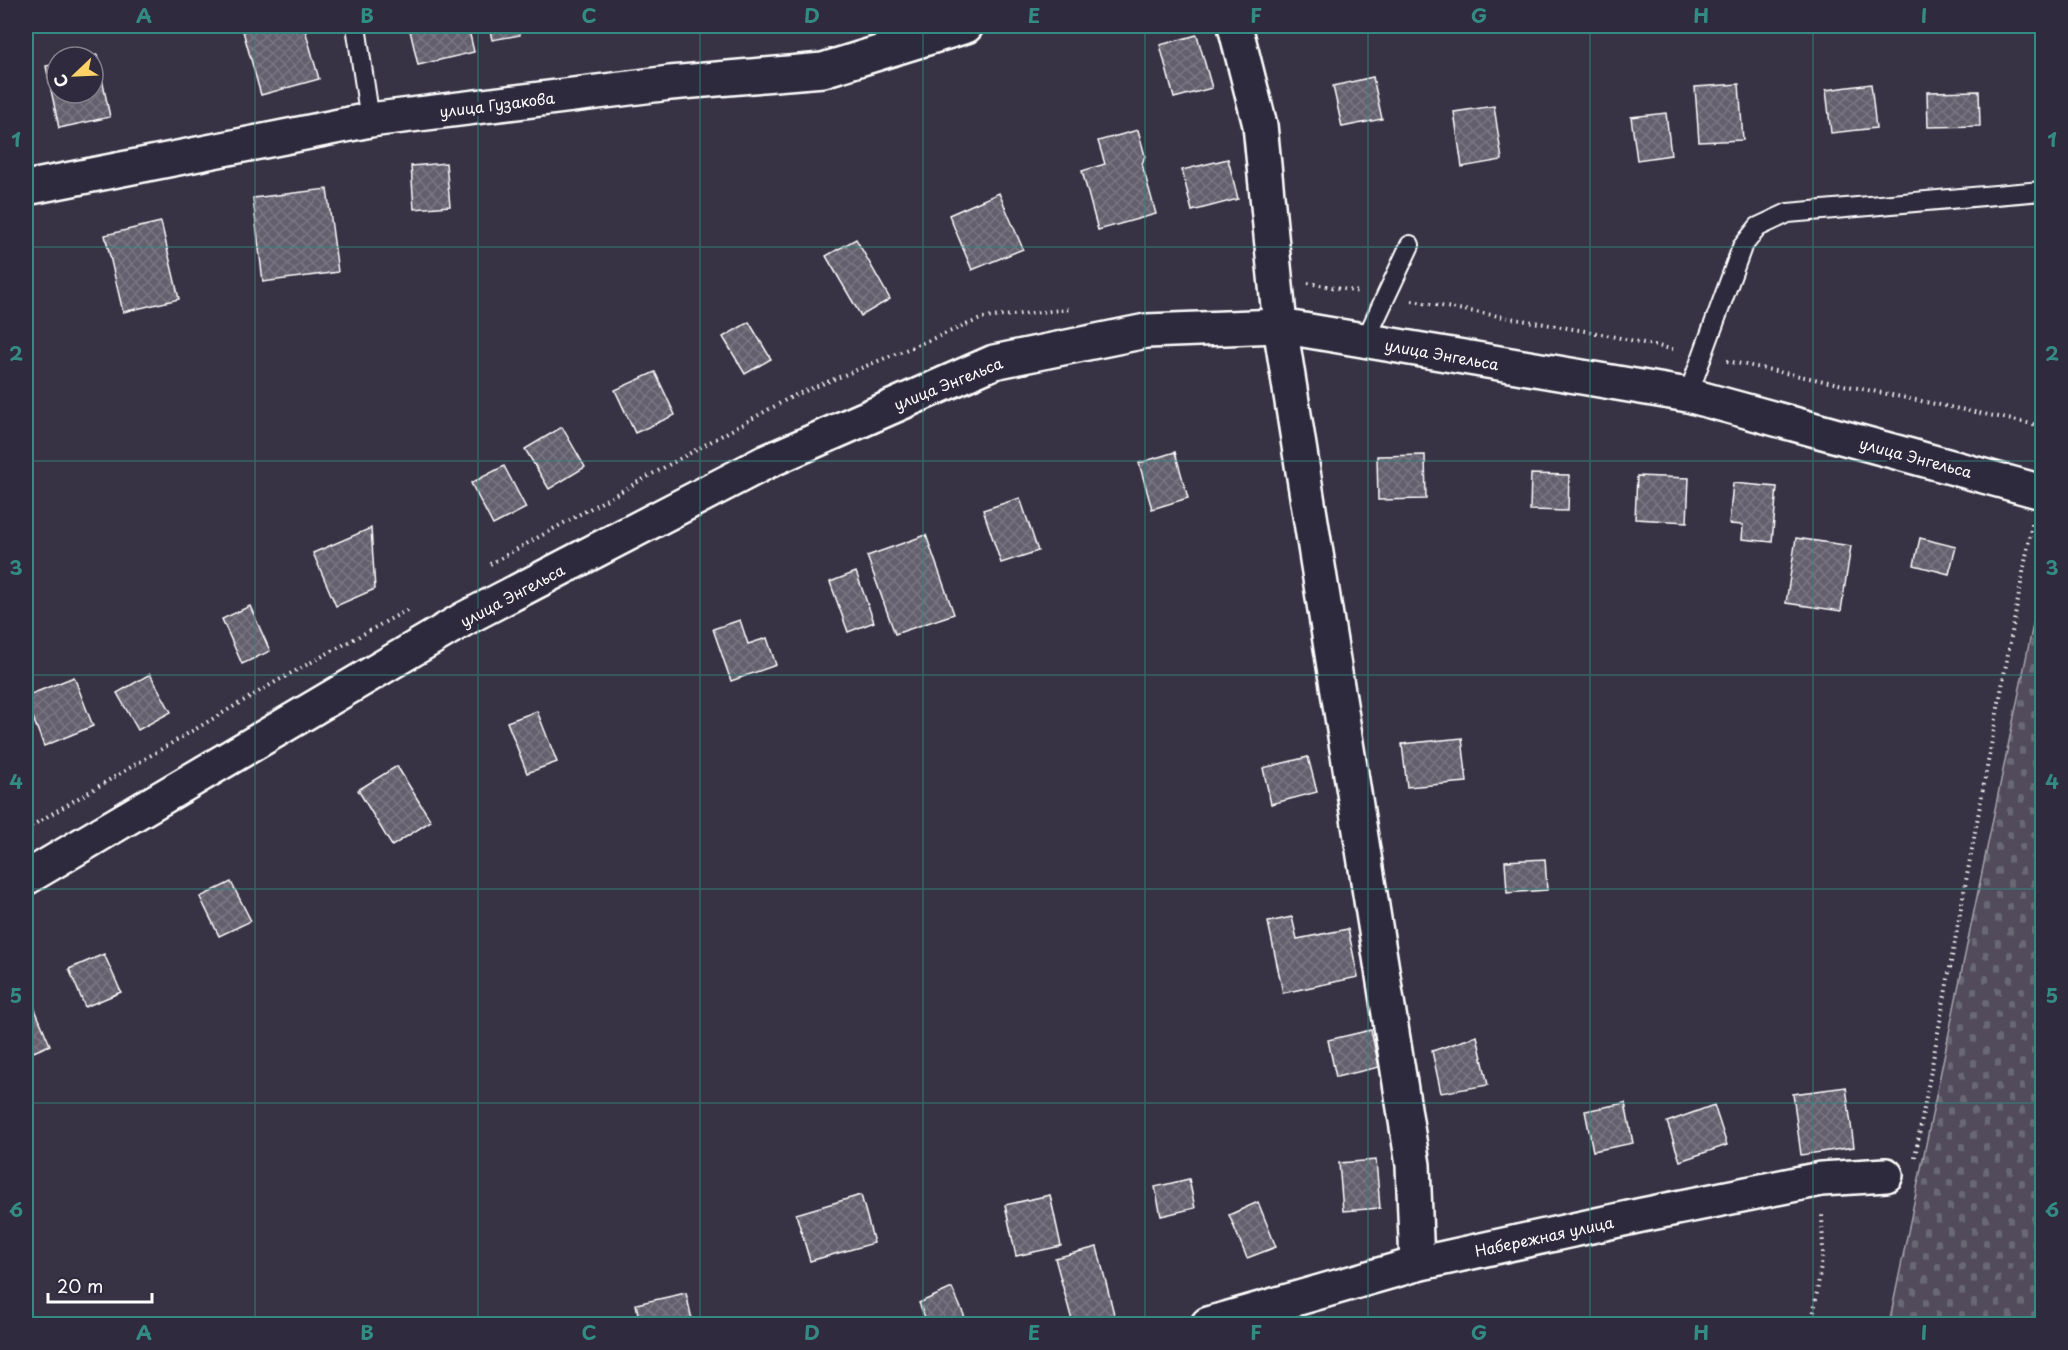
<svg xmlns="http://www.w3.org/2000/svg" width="2068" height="1350" font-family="'Playpen Sans',sans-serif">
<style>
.cemetery{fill:url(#cemetery-stones);stroke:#a8a6ae;stroke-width:1.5}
.building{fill:url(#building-cross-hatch);stroke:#fff;stroke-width:1.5}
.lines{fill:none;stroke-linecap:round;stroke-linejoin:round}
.lane-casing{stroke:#fff;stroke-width:22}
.street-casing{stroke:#fff;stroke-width:38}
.secondary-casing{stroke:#fff;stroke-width:38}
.path{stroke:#fff;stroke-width:4;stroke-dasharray:1.5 4.5;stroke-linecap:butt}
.lane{stroke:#2f2a3d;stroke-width:18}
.street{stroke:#2f2a3d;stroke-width:33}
.secondary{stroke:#2f2a3d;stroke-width:33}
.grid{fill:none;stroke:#338b84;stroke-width:1.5;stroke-opacity:0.55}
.labels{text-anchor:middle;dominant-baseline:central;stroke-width:6;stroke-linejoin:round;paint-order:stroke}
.street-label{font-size:15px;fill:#fff;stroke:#2f2a3d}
.neatline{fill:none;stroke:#338b84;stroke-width:2}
.grid-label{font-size:20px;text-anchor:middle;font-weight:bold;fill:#338b84}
</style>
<defs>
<pattern id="cemetery-stones" width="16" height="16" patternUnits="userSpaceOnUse" patternTransform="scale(1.5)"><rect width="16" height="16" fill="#514c5c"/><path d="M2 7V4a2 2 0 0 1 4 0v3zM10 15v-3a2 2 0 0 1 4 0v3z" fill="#6b6774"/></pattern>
<pattern id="building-cross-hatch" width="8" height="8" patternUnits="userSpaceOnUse" patternTransform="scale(1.5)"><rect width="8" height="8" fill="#635f6d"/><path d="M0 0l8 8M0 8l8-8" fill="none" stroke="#7a7783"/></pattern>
</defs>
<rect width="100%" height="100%" fill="#373345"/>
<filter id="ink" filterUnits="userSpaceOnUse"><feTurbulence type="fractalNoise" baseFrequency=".0167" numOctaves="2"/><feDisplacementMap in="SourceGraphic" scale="12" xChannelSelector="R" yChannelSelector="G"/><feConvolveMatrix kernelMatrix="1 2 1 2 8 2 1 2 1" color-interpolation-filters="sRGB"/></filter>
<g filter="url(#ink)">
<polygon class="cemetery" points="2042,581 2042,1324 1889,1324"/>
<g class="building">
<polygon points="263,26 304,26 319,79 261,95 243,31"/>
<polygon points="409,26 468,26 474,52 418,65"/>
<polygon points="489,26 518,26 520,35 492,40"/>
<polygon points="1197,35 1212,88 1174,98 1160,45"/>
<polygon points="97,55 110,117 59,128 46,66 57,64 57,93 93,93 93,57 88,57"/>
<polygon points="2042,73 2042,114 2041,114 2035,74"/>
<polygon points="1373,77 1382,119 1342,127 1333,86"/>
<polygon points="1739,84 1743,140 1699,142 1695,87"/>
<polygon points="1871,84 1876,128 1831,133 1826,90"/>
<polygon points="1979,91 1980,126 1928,127 1927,92"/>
<polygon points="1494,106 1502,160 1462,167 1454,112"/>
<polygon points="1666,113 1671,155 1637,160 1631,117"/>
<polygon points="1138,130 1145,156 1142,164 1156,214 1098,230 1082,171 1105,164 1098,141"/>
<polygon points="1228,159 1238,199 1192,211 1182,170"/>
<polygon points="446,163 450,206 414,209 411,166"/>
<polygon points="327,189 338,272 263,282 253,198"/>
<polygon points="999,193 1023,249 972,270 949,215"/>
<polygon points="161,222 179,299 123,312 105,235"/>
<polygon points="856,239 890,299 861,316 826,256"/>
<polygon points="749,322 771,359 745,374 723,337"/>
<polygon points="655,372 675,415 635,433 615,390"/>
<polygon points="562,427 585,467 549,489 525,449"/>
<polygon points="1175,452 1188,498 1152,509 1139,463"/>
<polygon points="1425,455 1426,499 1378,500 1377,456"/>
<polygon points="504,466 526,508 493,525 471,483"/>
<polygon points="1531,474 1569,475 1568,511 1530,510"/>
<polygon points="1637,476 1689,478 1687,522 1635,519"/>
<polygon points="1733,483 1777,487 1772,542 1742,539 1743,525 1729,524"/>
<polygon points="1020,498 1038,551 1001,563 983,510"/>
<polygon points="371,528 375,589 336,606 313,553"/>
<polygon points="926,535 954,614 895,634 867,556"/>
<polygon points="1796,538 1851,546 1841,611 1786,603"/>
<polygon points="1920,538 1956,547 1949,574 1914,565"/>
<polygon points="856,572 874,622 848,632 830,582"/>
<polygon points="250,606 270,651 242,664 222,619"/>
<polygon points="740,620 748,644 767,638 776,665 731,681 713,629"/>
<polygon points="150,674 171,712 138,730 117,693"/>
<polygon points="74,677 93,726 44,746 26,700 26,696"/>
<polygon points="537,711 557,762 527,773 507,722"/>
<polygon points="1462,738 1467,782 1407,787 1402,744"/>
<polygon points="1308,757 1317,792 1271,804 1263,768"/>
<polygon points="397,766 431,821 392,846 358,790"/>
<polygon points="1545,859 1547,890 1507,893 1505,861"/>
<polygon points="231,882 251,921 219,936 200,897"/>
<polygon points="1292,917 1297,939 1348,929 1358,977 1283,993 1268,922"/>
<polygon points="104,954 121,992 85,1007 69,969"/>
<polygon points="26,988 50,1045 26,1055"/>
<polygon points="1371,1030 1379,1067 1336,1077 1328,1040"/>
<polygon points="1477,1036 1488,1085 1441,1093 1432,1051"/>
<polygon points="1846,1087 1854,1147 1801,1155 1793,1094"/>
<polygon points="1625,1103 1633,1143 1593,1151 1585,1111"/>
<polygon points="1714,1105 1727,1145 1680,1161 1667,1122"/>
<polygon points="1376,1160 1380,1208 1343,1211 1339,1163"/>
<polygon points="1189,1179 1195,1208 1161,1216 1155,1187"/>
<polygon points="861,1195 874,1243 810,1261 796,1214"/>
<polygon points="1050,1195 1061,1246 1016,1256 1005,1205"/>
<polygon points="1258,1202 1276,1247 1247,1258 1229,1215"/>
<polygon points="1097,1247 1116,1322 1105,1324 1073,1324 1055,1258"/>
<polygon points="952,1288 968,1324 928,1324 919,1303"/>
<polygon points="686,1293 693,1324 640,1324 636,1304"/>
</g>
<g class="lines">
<g class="lane-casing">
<g id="lane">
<polyline points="356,26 370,120"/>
<polyline points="1365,341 1410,245"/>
<polyline points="1688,395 1742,247 1758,227 1788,213 2042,191"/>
</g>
</g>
<g class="street-casing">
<g id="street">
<polyline points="1235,26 1260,125 1280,326 1413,1165 1417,1264"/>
<polyline points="26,188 370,120 670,83 823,70 966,26"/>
<polyline points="1208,1324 1417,1264 1642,1215 1821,1179 1886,1175"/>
</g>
</g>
<g class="secondary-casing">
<polyline id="secondary" points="26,878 464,619 766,462 994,362 1146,331 1280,326 1688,395 2042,492"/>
</g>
<g class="path">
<polyline points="1308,283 1360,292"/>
<polyline points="1412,301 1602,334 1676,350"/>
<polyline points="1727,361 2042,426"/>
<polyline points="490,564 793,396 983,318 1071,309"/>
<polyline points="26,829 277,681 407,610"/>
<polyline points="1915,1157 2032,524"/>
<polyline points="1812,1324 1823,1253 1822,1212"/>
</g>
<use href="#lane" class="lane"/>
<use href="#street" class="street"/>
<use href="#secondary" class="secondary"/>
</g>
</g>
<path class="grid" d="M255,26V1324M478,26V1324M700,26V1324M923,26V1324M1145,26V1324M1368,26V1324M1590,26V1324M1813,26V1324M26,247H2042M26,461H2042M26,675H2042M26,889H2042M26,1103H2042"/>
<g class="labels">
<g class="street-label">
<text transform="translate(497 104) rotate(-7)">улица Гузакова</text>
<text transform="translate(1442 354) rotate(10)">улица Энгельса</text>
<text transform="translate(948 383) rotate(-22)">улица Энгельса</text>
<text transform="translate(1916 457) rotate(15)">улица Энгельса</text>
<text transform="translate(512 595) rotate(-28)">улица Энгельса</text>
<text transform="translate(1544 1236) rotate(-12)">Набережная улица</text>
</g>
</g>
<rect width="2068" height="1350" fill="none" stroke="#2f2a3d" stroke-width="66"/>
<g transform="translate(75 75) rotate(247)"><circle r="28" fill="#2f2a3d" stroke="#827f8b" stroke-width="1.5"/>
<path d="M0-4.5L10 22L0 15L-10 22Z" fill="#ffd166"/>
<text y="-9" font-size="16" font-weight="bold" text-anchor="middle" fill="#ffffff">С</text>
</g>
<path d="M48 1293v9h104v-9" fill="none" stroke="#ffffff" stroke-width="3"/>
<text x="57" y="1293" font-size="18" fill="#ffffff" stroke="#2f2a3d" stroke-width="4.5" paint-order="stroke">20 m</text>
<rect x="33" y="33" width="2002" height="1284" class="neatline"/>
<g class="grid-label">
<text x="144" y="23">A</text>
<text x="367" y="23">B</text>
<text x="589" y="23">C</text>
<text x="812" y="23">D</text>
<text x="1034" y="23">E</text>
<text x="1256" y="23">F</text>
<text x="1479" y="23">G</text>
<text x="1701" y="23">H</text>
<text x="1924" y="23">I</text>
<text x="16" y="147">1</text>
<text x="2052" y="147">1</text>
<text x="16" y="361">2</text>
<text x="2052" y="361">2</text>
<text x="16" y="575">3</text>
<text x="2052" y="575">3</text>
<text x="16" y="789">4</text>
<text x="2052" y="789">4</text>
<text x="16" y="1003">5</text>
<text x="2052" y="1003">5</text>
<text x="16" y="1217">6</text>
<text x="2052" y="1217">6</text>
<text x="144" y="1340">A</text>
<text x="367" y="1340">B</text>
<text x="589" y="1340">C</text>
<text x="812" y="1340">D</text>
<text x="1034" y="1340">E</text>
<text x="1256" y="1340">F</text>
<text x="1479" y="1340">G</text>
<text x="1701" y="1340">H</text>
<text x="1924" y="1340">I</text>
</g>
</svg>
